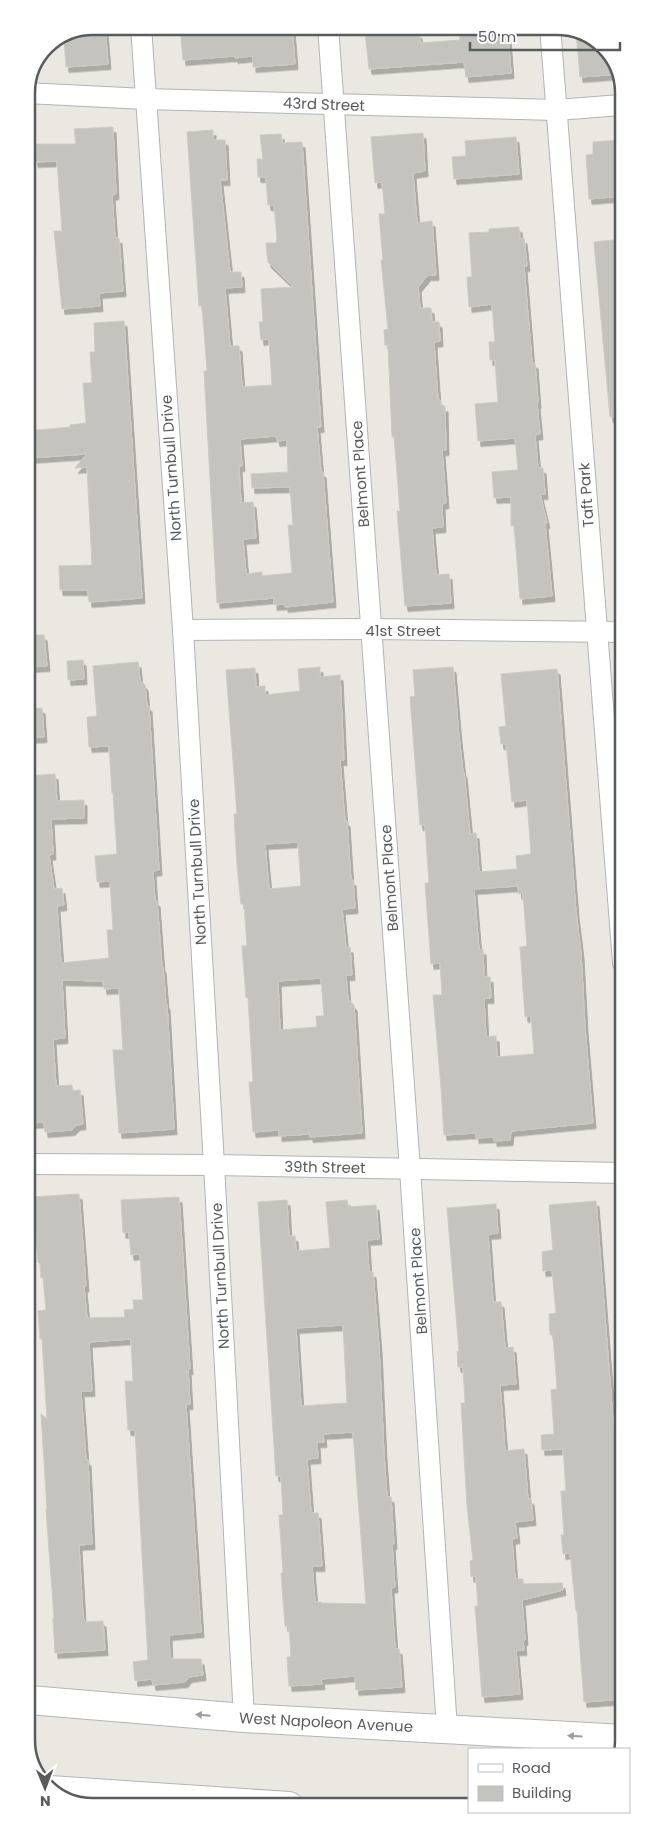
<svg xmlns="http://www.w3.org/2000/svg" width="650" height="1833" font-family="Poppins,sans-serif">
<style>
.building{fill:#c5c3bd;stroke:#cecac0;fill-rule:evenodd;filter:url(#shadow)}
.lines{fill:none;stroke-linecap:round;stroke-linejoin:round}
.minor-casing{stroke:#b1b3b7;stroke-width:22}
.secondary-casing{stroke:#b2b5b9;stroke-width:30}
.minor{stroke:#fff;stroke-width:20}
.secondary{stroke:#fff;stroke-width:28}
.oneway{fill:#9b9d9f}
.labels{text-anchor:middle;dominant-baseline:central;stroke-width:4.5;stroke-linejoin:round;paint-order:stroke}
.street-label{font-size:15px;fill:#595c5f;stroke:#fff}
.rim{fill:none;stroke:#595c5f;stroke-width:2.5}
</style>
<defs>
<filter id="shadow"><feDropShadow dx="3" dy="5.5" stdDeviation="0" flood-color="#0004"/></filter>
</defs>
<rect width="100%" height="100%" fill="#eae8e0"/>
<g class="building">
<polygon points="180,26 222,26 222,31 292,26 295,64 253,67 253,56 235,58 235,56 183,60"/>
<polygon points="459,26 492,26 492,37 508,36 511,73 466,77 464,62 369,69 365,32 410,28 410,33 419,33 420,43 460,40"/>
<polygon points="105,28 108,64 66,67 64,38 85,30"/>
<polygon points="576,32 601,43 620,74 580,77"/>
<polygon points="113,127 116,194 112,195 115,238 119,238 123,291 99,293 100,306 62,309 54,231 62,231 57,161 35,162 34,144 76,144 74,129"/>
<path d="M213,130V140H225L227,180H220L230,272H241L242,287L225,288L230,346H239L242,387L272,385L269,339L261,340L259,322H263L261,289L294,287L268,262L266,243H276L277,238L274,205H268L266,177H258L257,159H263L260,135L281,134L282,143L302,142L321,427H317L321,472H323L333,602L285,607V604L274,605V598L217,603L204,371H207L202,305L199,306L187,132ZM276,436L277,441L287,440L288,472L251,474L252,488L290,487L293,525H288L292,573L262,576V572L246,574L243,539L256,538L253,502L241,503L239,466H242L240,439Z"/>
<polygon points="423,133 425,171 413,173 417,223 432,221 436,275 428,275 418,287 420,308 431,308 432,322 439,322 440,341 434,342 436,372 438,400 440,400 441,407 445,406 446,450 442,450 446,503 442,504 443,527 432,528 436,575 449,574 451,603 405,606 397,511 400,511 394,437 392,437 388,345 385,345 384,330 388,329 381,260 383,260 379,214 385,214 382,182 375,183 371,137"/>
<polygon points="516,137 519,174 454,179 452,157 466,156 465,141"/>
<polygon points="621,140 622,196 589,199 586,155 593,154 593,142"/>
<polygon points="519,227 520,239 524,238 527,266 524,266 532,363 535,363 538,403 537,403 540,434 535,435 538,468 543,468 545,494 540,494 547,523 545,523 552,596 520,599 514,525 511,526 511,497 494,498 492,472 518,470 515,438 478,441 475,404 498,402 495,360 490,360 489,342 495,342 492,304 469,307 467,277 472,277 469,233 489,232 489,229"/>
<polygon points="622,239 622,417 610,417 594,242"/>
<polygon points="124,321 142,598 89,602 88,590 60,590 59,566 92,565 87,467 75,468 87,454 28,458 27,431 70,427 70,425 86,423 83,383 92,383 90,352 95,352 94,323"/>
<polygon points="27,635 44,635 47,666 27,667"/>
<polygon points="83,660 84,679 68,680 67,661"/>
<polygon points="138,662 140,680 145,685 147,706 149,706 159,870 153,871 155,901 157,901 162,967 163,967 166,1004 167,1004 174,1129 119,1133 113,1050 123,1050 119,988 104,989 103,981 62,980 65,1038 53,1039 56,1086 72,1085 73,1091 80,1090 83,1124 77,1125 72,1130 45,1132 44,1122 31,1123 29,1109 28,1108 27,776 55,774 57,801 84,800 84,818 51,819 53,854 49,855 54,889 62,888 64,905 57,906 61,963 109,958 107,930 113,930 110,881 97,882 95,856 117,854 113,793 112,793 109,746 89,747 87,717 97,716 93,666"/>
<path d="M320,667V677L340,675L344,760H340L345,821H347L351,881L353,880L355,908L342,909L346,948L350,947L352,975H346L348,1000L354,1005L362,1133L310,1137V1134L279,1136V1130L253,1132L249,1082H253L248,997L246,998L242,946H247L244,904H241L237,866L234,814H237L226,670L255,668L256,687L265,686V695L300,691L298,669ZM298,842L301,886L269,889L265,844ZM321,978L324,1016H316L317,1027L280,1030L278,981Z"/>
<path d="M453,667L459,737L463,772H464L470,834L476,833L479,872L517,869L516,856L531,854L527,800L512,802L506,744H501L499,727L506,726L501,674L557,669L576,912L581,953L585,1027L593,1123L511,1131L510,1140L494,1141V1137L476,1138V1133L444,1135L441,1088L433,995H442L440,963L431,964L425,883H429L425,825H420L410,697L415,696L413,670ZM518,886L519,894L523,893L527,946L520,947L525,1017L531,1016L534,1054L497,1057L496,1036L486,1037L484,998H491L490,977H484L483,949L479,950L474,889Z"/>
<polygon points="42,708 44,737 27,738 27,709"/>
<polygon points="79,1194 86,1286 84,1287 87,1318 125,1317 124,1310 134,1309 133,1300 143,1300 140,1254 131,1255 129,1232 123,1233 121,1200 179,1197 190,1369 188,1369 190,1404 186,1404 201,1632 169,1635 170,1659 201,1659 203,1675 189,1677 185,1682 153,1685 152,1679 135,1681 133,1662 148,1660 135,1430 128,1430 125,1381 133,1381 131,1339 89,1342 92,1391 81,1391 86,1460 88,1460 92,1544 79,1545 83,1617 85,1622 103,1621 105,1650 55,1653 53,1619 54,1618 46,1509 47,1509 41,1414 47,1419 42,1339 40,1339 38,1311 46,1310 43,1278 41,1278 40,1264 38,1262 33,1197"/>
<path d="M287,1200L289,1236H295L296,1251L330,1248L326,1202L347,1200L348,1207L376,1205L379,1239L367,1240L369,1272H373L379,1347L384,1454L387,1497H391L394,1544H392L395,1587L391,1588L395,1649H399L402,1687L356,1690L355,1676L321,1679L322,1684L289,1686L287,1657H291L289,1626H285L281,1573H283L279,1515H283L281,1476H276L258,1202ZM343,1325L347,1403L301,1406L296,1328ZM353,1432L366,1604L321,1603V1602H315L312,1566H322L318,1513H311L307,1459L318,1458L317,1442H324L323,1434Z"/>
<polygon points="596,1201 623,1549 624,1699 584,1702 577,1611 576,1611 570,1553 563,1554 561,1535 564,1535 561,1491 566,1491 563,1449 542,1450 541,1435 554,1434 551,1390 557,1389 553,1335 550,1335 549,1314 556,1313 552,1270 543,1271 542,1252 553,1250 549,1205"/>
<polygon points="496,1204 498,1233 488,1234 493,1302 501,1302 505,1348 513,1347 516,1384 500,1385 505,1451 524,1449 528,1499 531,1499 533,1520 515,1522 517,1538 512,1539 515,1579 523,1579 523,1584 562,1583 563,1590 522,1600 525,1640 523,1640 524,1650 516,1650 520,1694 482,1697 475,1606 478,1606 476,1576 471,1577 470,1561 473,1560 467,1506 461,1403 465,1403 463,1367 458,1367 457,1351 459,1351 447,1208"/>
</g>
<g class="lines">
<g class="minor-casing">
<g id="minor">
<polyline points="141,26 183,630 214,1165 244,1718"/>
<polyline points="328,26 410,1169 447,1729"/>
<polyline points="550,26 623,963"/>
<polyline points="26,93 145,99 557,110 621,105"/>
<polyline points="183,630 371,629 622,632"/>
<polyline points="28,1164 214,1165 623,1173"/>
</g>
</g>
<g class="secondary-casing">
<g id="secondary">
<polyline points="29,1700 244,1718 624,1739"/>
<polyline points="50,1790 289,1806"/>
</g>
</g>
<use href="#minor" class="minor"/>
<use href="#secondary" class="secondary"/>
</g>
<defs><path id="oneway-solid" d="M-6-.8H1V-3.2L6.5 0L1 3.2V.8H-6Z" transform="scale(1.25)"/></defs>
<g class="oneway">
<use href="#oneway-solid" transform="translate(203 1715) rotate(-175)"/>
<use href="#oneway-solid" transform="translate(575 1736) rotate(-177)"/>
</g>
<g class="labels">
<g class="street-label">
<text transform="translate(324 104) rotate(2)">43rd Street</text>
<text transform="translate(171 468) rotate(-94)">North Turnbull Drive</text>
<text transform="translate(360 474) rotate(-94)">Belmont Place</text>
<text transform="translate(586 495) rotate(-94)">Taft Park</text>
<text x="403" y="630">41st Street</text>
<text transform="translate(197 872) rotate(-93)">North Turnbull Drive</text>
<text transform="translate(389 878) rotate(-94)">Belmont Place</text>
<text transform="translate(325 1167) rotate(1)">39th Street</text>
<text transform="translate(220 1276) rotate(-93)">North Turnbull Drive</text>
<text transform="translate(418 1281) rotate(-94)">Belmont Place</text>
<text transform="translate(326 1722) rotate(3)">West Napoleon Avenue</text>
</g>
</g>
<path d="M0 0H650V1833H0ZM93 35H557A58 58 0 0 1 615 93V1740A58 58 0 0 1 557 1798H93A58 58 0 0 1 35 1740V93A58 58 0 0 1 93 35Z" fill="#fff" fill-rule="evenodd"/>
<path class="rim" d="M93 35H557A58 58 0 0 1 615 93V1740A58 58 0 0 1 557 1798H93A58 58 0 0 1 35 1740V93A58 58 0 0 1 93 35Z"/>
<rect x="468" y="1748" width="162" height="65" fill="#ffffff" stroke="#bdbebf"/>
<rect x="478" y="1764" width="25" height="8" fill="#ffffff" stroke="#bdbebf"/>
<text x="512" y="1773" font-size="15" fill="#595c5f">Road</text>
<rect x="478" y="1786" width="25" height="15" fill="#c5c3bd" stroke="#bdbebf"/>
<text x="512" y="1798" font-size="15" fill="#595c5f">Building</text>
<g transform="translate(45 1788) rotate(179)" stroke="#ffffff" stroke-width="4" paint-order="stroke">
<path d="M0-4L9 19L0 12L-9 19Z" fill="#595c5f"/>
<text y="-8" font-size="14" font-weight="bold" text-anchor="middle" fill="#595c5f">N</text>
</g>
<path d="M470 42v8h150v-8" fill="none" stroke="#595c5f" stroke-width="2.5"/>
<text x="478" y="42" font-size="15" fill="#595c5f" stroke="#ffffff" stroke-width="4" paint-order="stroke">50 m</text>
</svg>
